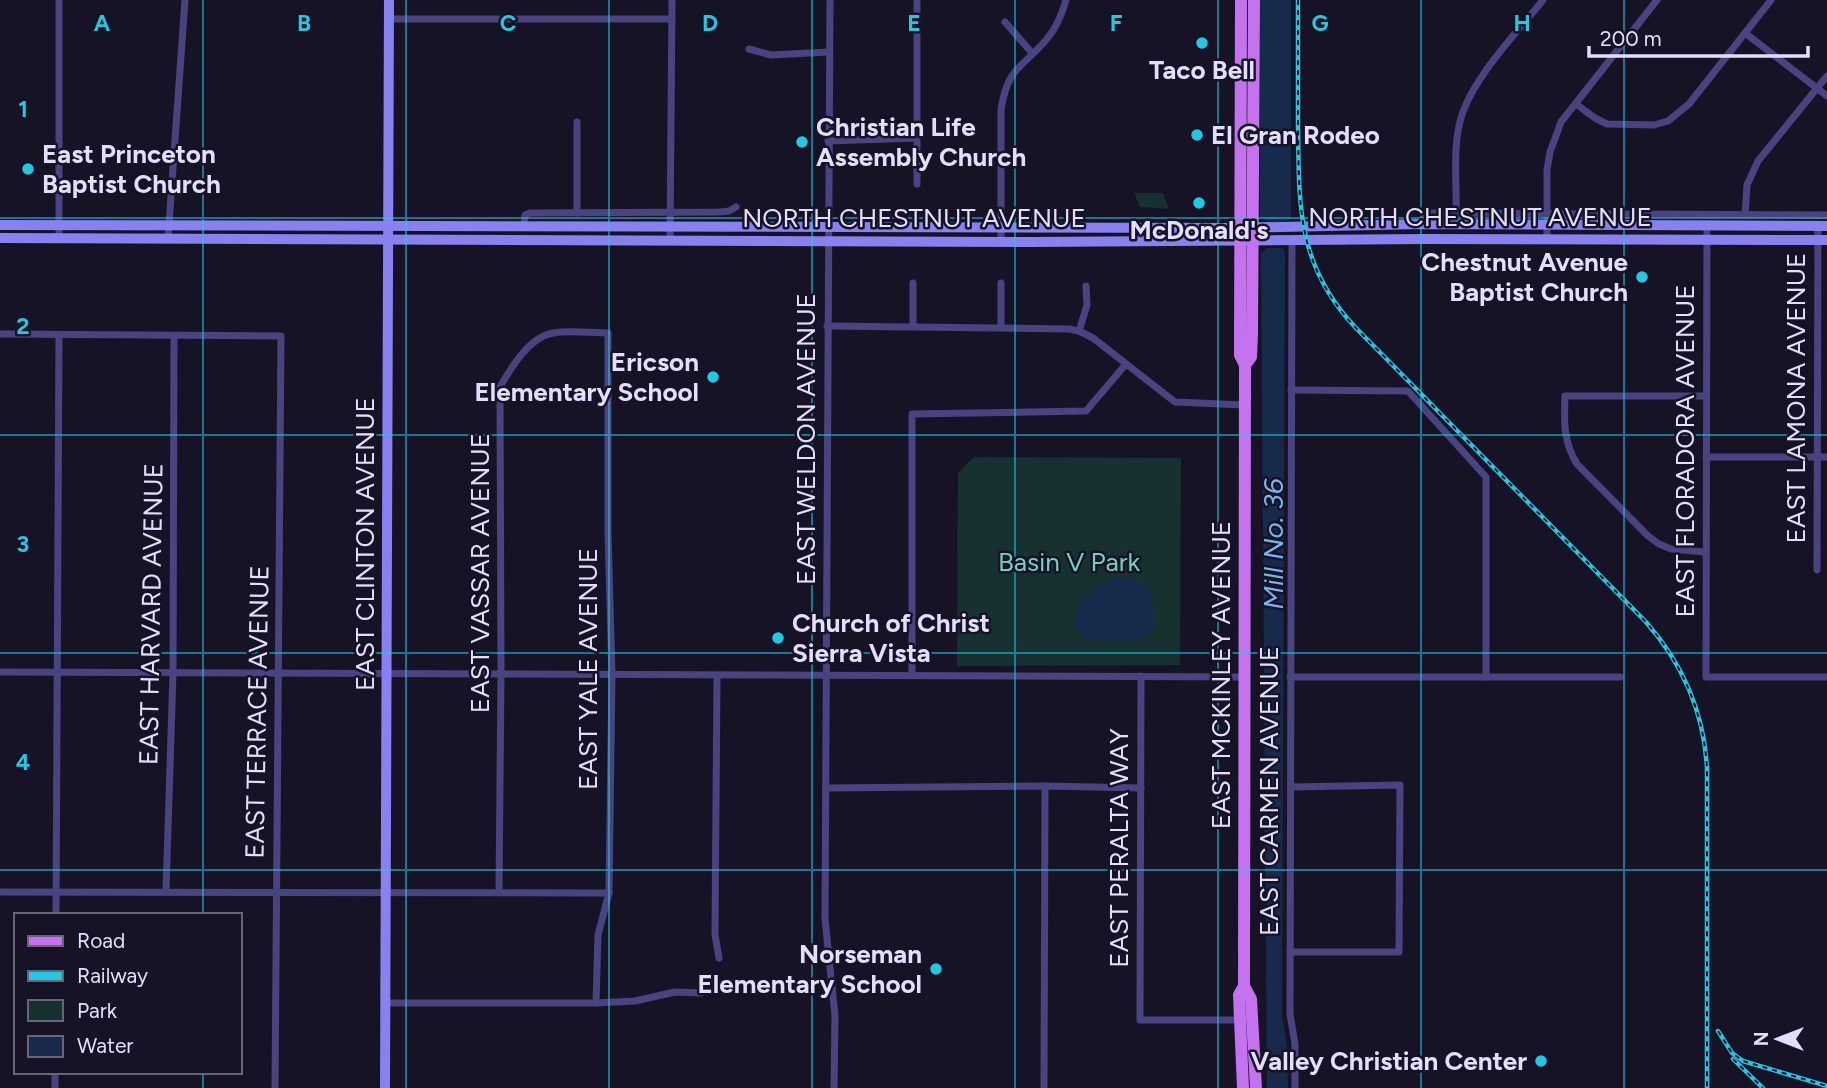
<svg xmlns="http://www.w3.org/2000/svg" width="1827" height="1088" font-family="Figtree,sans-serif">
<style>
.green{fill:#173030}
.water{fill:#182a4b}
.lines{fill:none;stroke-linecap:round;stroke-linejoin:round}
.minor{stroke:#494480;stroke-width:7}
.secondary{stroke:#8881ef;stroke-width:10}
.primary{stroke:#c472ed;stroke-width:12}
.rail-casing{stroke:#22c8e2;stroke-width:4.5}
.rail{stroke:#171327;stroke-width:2;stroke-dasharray:5;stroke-linecap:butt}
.grid{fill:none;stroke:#22c8e2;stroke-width:2;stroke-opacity:0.55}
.poi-dot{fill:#22c8e2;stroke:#171327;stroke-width:2.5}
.labels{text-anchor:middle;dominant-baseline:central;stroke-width:5;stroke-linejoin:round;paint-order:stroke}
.poi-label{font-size:26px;font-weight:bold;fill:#e2defb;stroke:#171327;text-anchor:start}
.street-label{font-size:26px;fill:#e2defb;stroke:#171327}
.park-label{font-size:26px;fill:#72d2be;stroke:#171327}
.water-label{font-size:28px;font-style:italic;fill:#79b3ee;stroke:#171327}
.grid-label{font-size:23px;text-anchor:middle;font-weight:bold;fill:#22c8e2;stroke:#171327;stroke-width:5;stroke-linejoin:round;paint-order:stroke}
</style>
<rect width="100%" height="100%" fill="#171327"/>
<g class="green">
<polygon points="1134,193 1163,193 1169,209 1140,207"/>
<polygon points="974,457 1181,458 1180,665 957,666 958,473"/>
</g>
<g class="water">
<path d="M1260,0H1291V219C1280,223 1270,225 1260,217Z"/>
<polygon points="1267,248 1282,248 1285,252 1282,1014 1287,1046 1288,1088 1267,1088 1261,253"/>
<path d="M1116,578C1143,579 1153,586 1153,613C1153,620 1155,629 1149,634C1139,643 1096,641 1083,638C1062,612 1093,587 1116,578Z"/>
</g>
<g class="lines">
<g class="minor">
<polyline points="830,0 825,919 835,1016 834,1088"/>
<polyline points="917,0 917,184"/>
<polyline points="389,19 672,19"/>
<polyline points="1005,22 1032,53"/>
<polyline points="1745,33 1827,96"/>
<polyline points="749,49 771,55 829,52"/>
<polyline points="1576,104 1595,118 1607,124 1654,125 1668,121 1689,104 1771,0"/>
<polyline points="577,122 577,213"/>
<polyline points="828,141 916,138"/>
<path d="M1456,213C1457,185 1453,154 1459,126C1467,83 1516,34 1543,0"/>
<polyline points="1745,215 1747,185 1758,161 1827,76"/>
<polyline points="1420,224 1427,213 1827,215"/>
<polyline points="524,226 525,215 530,213 719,212 729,211 736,207"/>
<polyline points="1707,226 1706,677 1827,677"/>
<polyline points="59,238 59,0"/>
<polyline points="168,238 185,0"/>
<polyline points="1547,239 1547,170 1550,152 1561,122 1657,0"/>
<polyline points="670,240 672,0"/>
<polyline points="1292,241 1290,1014 1295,1044 1295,1088"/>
<path d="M1001,242V109C1008,67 1021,69 1046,40C1056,29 1062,14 1066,0"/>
<polyline points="913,283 913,326"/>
<polyline points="827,326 1069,329 1079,331 1093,338 1175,402 1244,405"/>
<polyline points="1001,327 1001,283"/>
<polyline points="1079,331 1087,305 1086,286"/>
<polyline points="0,334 281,336 275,1088"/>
<polyline points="1291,390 1408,391 1486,477 1486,677"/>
<polyline points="1706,457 1827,457"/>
<path d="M1705,552L1671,549L1659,544L1648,536L1577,464C1563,442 1564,420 1565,396H1706"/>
<polyline points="1817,570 1818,226"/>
<polyline points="0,672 1244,677"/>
<polyline points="717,675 715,935 719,958"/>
<polyline points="912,675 912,414 1086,411 1126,364"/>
<polyline points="1141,676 1140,1020 1240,1020"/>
<polyline points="1290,677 1620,677"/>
<polyline points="826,788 1045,786 1141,788"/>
<polyline points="166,891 173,673 174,336"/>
<path d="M499,891L501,674L500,387C511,368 529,337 553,333C570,330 591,333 608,333V531L612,675L609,893L598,935L596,1003"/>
<polyline points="0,892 609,893"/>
<polyline points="56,915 59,335"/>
<polyline points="1290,952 1399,952 1400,785 1291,787"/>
<polyline points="386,1003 596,1003 635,1001 675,992 701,993"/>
<polyline points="55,1088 55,1072"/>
<polyline points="1044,1088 1045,786"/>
</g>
<g class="secondary">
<polyline points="0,225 1230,228 1420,224 1827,226"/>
<polyline points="0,238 1033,242 1425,239 1827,240"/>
<polyline points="385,1088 389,0"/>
</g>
<g class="primary">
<polyline points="1241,0 1240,355 1245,365 1245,376 1244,986 1251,999 1256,1088"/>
<polyline points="1245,365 1251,357 1252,334 1254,0"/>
<polyline points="1243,1088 1239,995 1244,986"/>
</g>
<g class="rail-casing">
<g id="rail">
<path d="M1298,0C1298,41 1298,82 1298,123C1299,204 1296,264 1355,327L1646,622C1682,663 1704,713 1707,768V1088"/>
<polyline points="1718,1031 1732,1053 1743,1061 1827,1086"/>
<polyline points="1733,1059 1763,1088"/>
</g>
</g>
<use href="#rail" class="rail"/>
</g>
<path class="grid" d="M203,0V915M406,0V1088M609,0V1088M812,0V1088M1015,0V1088M1218,0V1088M1421,0V1088M1624,0V1088M0,218H1827M0,435H1827M0,653H1827M0,870H1827M203,1072V1088"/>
<g class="poi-dot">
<circle cx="1202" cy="43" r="7"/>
<circle cx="1197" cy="135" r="7"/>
<circle cx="802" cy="142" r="7"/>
<circle cx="28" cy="169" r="7"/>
<circle cx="1199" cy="203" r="7"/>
<circle cx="1642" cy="277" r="7"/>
<circle cx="713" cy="377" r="7"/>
<circle cx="778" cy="638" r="7"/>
<circle cx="936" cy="969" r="7"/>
<circle cx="1541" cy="1061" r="7"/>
</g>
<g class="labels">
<g class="poi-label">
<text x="1202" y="70" text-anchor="middle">Taco Bell</text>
<text x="816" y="127">Christian Life<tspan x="816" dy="30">Assembly Church</tspan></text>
<text x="1211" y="135">El Gran Rodeo</text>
<text x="42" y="154">East Princeton<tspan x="42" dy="30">Baptist Church</tspan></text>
<text x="1199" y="230" text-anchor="middle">McDonald's</text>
<text x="1628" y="262" text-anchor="end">Chestnut Avenue<tspan x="1628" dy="30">Baptist Church</tspan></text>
<text x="699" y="362" text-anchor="end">Ericson<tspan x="699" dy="30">Elementary School</tspan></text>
<text x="792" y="623">Church of Christ<tspan x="792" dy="30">Sierra Vista</tspan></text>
<text x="922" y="954" text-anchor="end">Norseman<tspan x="922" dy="30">Elementary School</tspan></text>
<text x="1527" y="1061" text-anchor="end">Valley Christian Center</text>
</g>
<g class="street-label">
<text x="1480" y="217">NORTH CHESTNUT AVENUE</text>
<text x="914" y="218">NORTH CHESTNUT AVENUE</text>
<text transform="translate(1796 398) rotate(-90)">EAST LAMONA AVENUE</text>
<text transform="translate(806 439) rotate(-90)">EAST WELDON AVENUE</text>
<text transform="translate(1685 451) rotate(-90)">EAST FLORADORA AVENUE</text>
<text transform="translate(365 544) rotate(-90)">EAST CLINTON AVENUE</text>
<text transform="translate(480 573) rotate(-90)">EAST VASSAR AVENUE</text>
<text transform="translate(151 614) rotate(-89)">EAST HARVARD AVENUE</text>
<text transform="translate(588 669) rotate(-90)">EAST YALE AVENUE</text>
<text transform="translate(1221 675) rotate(-90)">EAST MCKINLEY AVENUE</text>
<text transform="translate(257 712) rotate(-89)">EAST TERRACE AVENUE</text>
<text transform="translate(1269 791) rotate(-90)">EAST CARMEN AVENUE</text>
<text transform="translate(1119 848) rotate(-90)">EAST PERALTA WAY</text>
</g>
<g class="park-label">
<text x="1069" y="562">Basin V Park</text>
</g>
<g class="water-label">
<text transform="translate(1273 544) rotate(-90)">Mill No. 36</text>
</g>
</g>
<g class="grid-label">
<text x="102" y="31">A</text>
<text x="304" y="31">B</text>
<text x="508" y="31">C</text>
<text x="710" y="31">D</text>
<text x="914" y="31">E</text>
<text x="1116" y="31">F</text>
<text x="1320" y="31">G</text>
<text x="1522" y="31">H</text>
<text x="23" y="117">1</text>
<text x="23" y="334">2</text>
<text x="23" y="552">3</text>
<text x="23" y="770">4</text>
</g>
<rect x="14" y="913" width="228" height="161" fill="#171327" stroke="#68647c" stroke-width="2"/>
<rect x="28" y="936" width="35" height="10" fill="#c472ed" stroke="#68647c" stroke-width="2"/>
<text x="77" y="948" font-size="21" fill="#e2defb">Road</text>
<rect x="28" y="971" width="35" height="10" fill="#22c8e2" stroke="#68647c" stroke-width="2"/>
<text x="77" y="983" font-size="21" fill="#e2defb">Railway</text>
<rect x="28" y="1000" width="35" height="21" fill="#173030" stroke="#68647c" stroke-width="2"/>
<text x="77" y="1018" font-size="21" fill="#e2defb">Park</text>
<rect x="28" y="1036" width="35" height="21" fill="#182a4b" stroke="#68647c" stroke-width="2"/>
<text x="77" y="1053" font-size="21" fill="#e2defb">Water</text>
<g transform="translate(1778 1039) rotate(270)" stroke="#171327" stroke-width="5" paint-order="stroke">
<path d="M0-5L12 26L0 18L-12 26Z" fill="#e2defb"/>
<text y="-10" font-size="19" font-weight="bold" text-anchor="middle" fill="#e2defb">N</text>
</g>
<path d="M1589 46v10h219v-10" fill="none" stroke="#e2defb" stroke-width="3.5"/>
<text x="1600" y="46" font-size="21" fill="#e2defb" stroke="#171327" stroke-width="5" paint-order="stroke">200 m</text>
</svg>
